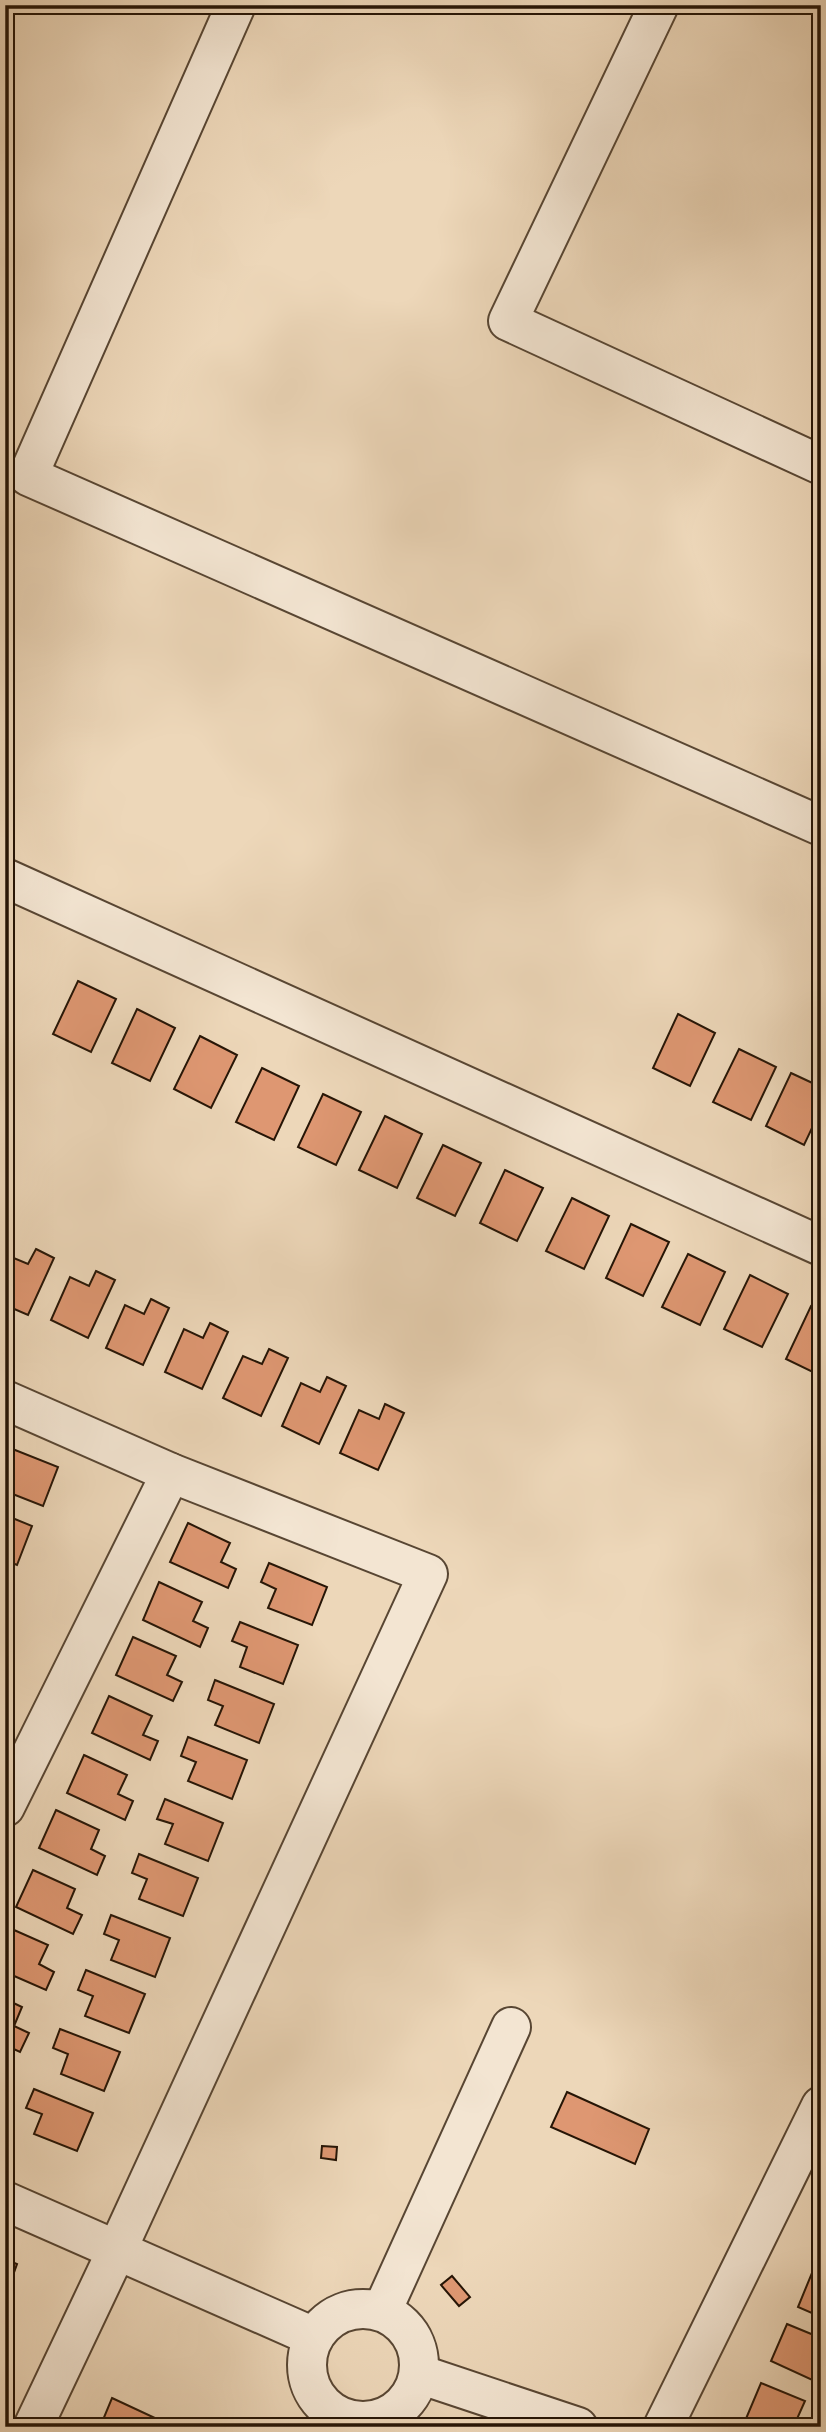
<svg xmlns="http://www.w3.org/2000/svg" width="826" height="2432" font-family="'IM FELL Double Pica',serif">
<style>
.building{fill:#de9772;stroke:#261506;stroke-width:2}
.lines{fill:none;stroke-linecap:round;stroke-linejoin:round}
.street-casing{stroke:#584633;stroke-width:42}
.street{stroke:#f3e5d2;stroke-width:38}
</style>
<rect width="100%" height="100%" fill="#edd7b9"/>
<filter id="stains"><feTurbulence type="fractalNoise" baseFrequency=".00286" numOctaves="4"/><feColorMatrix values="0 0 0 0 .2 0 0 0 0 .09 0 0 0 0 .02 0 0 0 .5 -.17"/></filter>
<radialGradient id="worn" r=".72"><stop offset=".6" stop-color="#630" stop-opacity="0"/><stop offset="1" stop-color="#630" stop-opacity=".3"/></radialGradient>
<g class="building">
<polygon points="78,981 116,999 91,1052 53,1034"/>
<polygon points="137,1009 175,1028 150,1081 112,1063"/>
<polygon points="678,1014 715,1033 690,1086 653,1068"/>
<polygon points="200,1036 237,1055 211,1108 174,1089"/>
<polygon points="739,1049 776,1067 751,1120 713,1102"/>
<polygon points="262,1068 299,1086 274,1140 236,1122"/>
<polygon points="791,1073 821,1087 821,1109 804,1145 766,1126"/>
<polygon points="323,1094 361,1112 336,1165 298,1147"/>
<polygon points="385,1116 422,1134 397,1188 359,1170"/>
<polygon points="443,1145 481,1163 455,1216 417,1198"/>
<polygon points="505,1170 543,1188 517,1241 480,1223"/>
<polygon points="572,1198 609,1216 584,1269 546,1251"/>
<polygon points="631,1224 669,1242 643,1296 606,1278"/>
<polygon points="36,1249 54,1258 28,1315 5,1305 5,1264 9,1256 28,1264"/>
<polygon points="688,1254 725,1272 700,1325 662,1307"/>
<polygon points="96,1271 115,1280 88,1338 51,1320 70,1277 89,1286"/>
<polygon points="750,1275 788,1294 762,1347 724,1329"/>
<polygon points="151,1299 169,1308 143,1365 106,1348 125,1305 144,1314"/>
<polygon points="811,1306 821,1311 821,1376 786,1359"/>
<polygon points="210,1323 228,1332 202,1389 165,1372 184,1329 203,1338"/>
<polygon points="269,1349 288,1358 261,1416 223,1398 243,1356 262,1364"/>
<polygon points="327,1377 346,1386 319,1444 282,1426 301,1383 320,1392"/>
<polygon points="385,1404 404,1413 378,1470 340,1453 359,1410 379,1419"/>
<polygon points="5,1446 58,1467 43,1506 5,1491"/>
<polygon points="5,1515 32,1526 17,1565 5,1560"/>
<polygon points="188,1523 230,1543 221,1562 236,1569 228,1588 170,1562"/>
<polygon points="269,1563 327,1587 312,1625 268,1608 276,1589 261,1582"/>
<polygon points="159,1582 202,1602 193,1621 208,1628 200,1647 143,1620"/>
<polygon points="240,1622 298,1645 283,1684 240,1667 247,1647 232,1641"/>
<polygon points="133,1637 176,1656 167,1675 182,1682 173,1701 116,1675"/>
<polygon points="215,1680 274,1704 259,1743 215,1725 223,1706 208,1700"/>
<polygon points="109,1696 152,1716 143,1735 158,1741 150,1760 92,1733"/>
<polygon points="188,1737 247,1760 232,1799 188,1781 196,1762 181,1756"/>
<polygon points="84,1755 127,1775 118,1794 133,1801 125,1820 67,1793"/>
<polygon points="165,1799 223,1823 208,1861 165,1844 173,1824 157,1819"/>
<polygon points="56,1810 99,1830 91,1849 105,1856 97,1875 39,1848"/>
<polygon points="139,1854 198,1878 183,1916 139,1899 147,1879 132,1873"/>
<polygon points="33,1870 75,1889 67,1908 82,1915 73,1934 16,1907"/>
<polygon points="111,1915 170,1938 155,1977 111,1960 119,1940 104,1934"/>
<polygon points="5,1926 48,1945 39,1964 54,1972 46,1990 5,1972"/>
<polygon points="86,1970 145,1994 129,2033 85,2016 93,1996 78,1990"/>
<polygon points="5,1999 22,2007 14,2026 29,2033 20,2052 5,2045"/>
<polygon points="60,2029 120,2052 104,2091 61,2074 68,2054 53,2048"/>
<polygon points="34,2089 93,2113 77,2151 34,2134 42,2114 26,2108"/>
<polygon points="567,2092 649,2129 635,2164 551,2127"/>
<polygon points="322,2146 337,2147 336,2160 321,2158"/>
<polygon points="5,2259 17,2264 5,2298"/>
<polygon points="814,2268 821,2271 821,2317 798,2307"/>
<polygon points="452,2276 470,2297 459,2306 441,2285"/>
<polygon points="787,2324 821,2338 821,2384 771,2361"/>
<polygon points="761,2383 805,2401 796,2421 809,2427 759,2427 745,2421"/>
<polygon points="112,2398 155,2418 151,2427 100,2427"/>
</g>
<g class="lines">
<g class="street-casing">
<g id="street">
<polyline points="236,5 28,476 821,826"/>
<polyline points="659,5 508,321 821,465"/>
<polyline points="5,878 821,1246"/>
<polyline points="5,1400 171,1473 428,1574 117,2250 33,2427"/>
<polyline points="5,1807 171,1473"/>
<polyline points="5,2201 314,2337"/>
<circle cx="363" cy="2365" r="56"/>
<polyline points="382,2311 511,2027"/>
<polyline points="419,2374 578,2427"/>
<polyline points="663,2427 821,2106"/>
</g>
</g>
<use href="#street" class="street"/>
</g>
<rect width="826" height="2432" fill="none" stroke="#edd7b9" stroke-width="28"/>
<rect x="7" y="7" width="812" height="2418" fill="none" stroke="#261506" stroke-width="3.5"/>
<rect x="14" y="14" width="798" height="2404" fill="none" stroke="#261506" stroke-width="2"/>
<rect width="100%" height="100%" filter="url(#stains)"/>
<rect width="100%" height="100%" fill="url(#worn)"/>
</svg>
